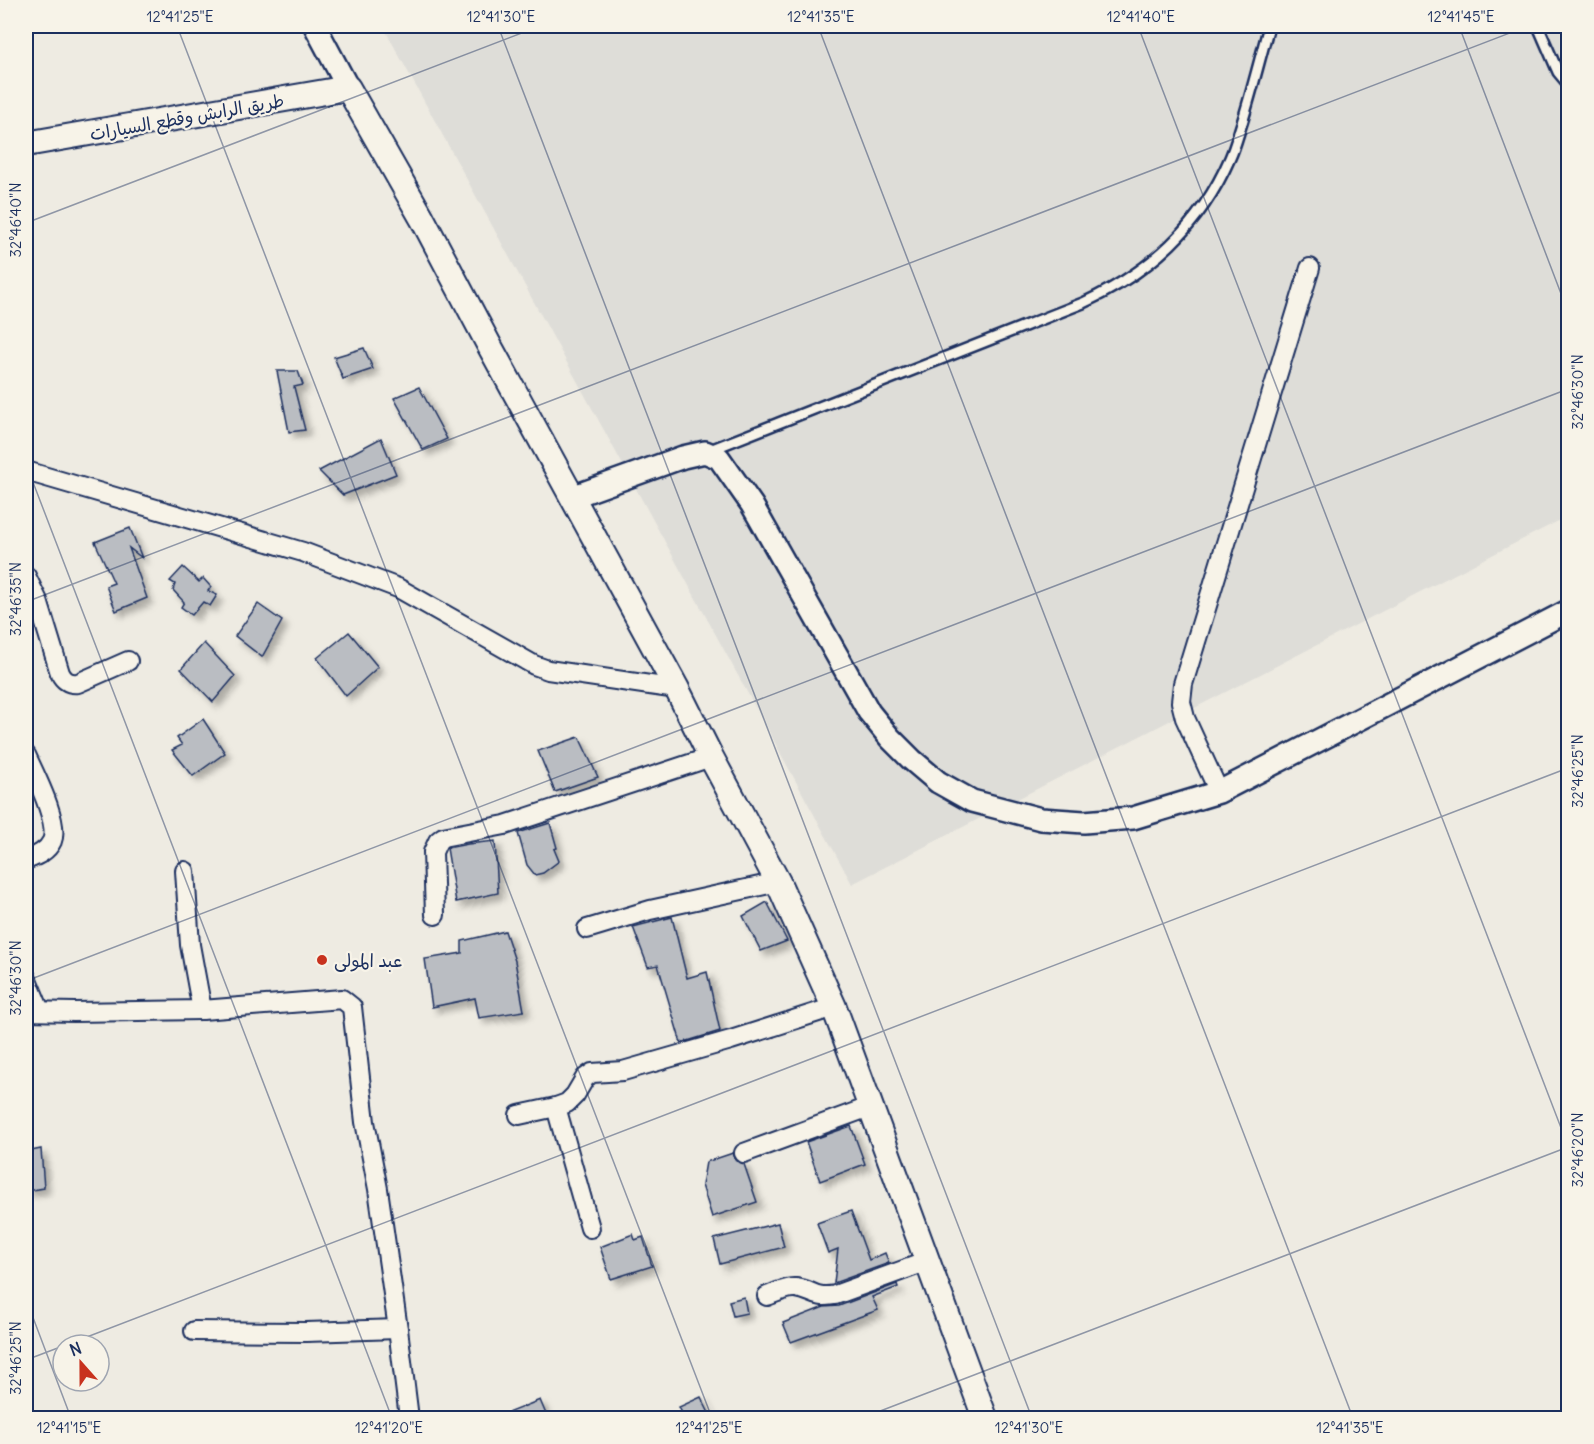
<svg xmlns="http://www.w3.org/2000/svg" width="1594" height="1444" font-family="Delius,'Playpen Sans Arabic',sans-serif">
<style>
.built{fill:#deddd8}
.building{fill:#babdc2;stroke:#1b2f5e;stroke-width:1.5;filter:url(#shadow)}
.lines{fill:none;stroke-linecap:round;stroke-linejoin:round}
.service-casing{stroke:#1b2f5e;stroke-width:14}
.minor-casing{stroke:#1b2f5e;stroke-width:22}
.tertiary-casing{stroke:#1b2f5e;stroke-width:26}
.secondary-casing{stroke:#1b2f5e;stroke-width:28}
.service{stroke:#f7f3e8;stroke-width:9}
.minor{stroke:#f7f3e8;stroke-width:18}
.tertiary{stroke:#f7f3e8;stroke-width:21}
.secondary{stroke:#f7f3e8;stroke-width:24}
.ticks{fill:none;stroke:#1b2f5e;stroke-width:1.5;stroke-opacity:0.45}
.poi-dot{fill:#c8321e;stroke:#f7f3e8;stroke-width:2}
.labels{text-anchor:middle;dominant-baseline:central;stroke-width:4.5;stroke-linejoin:round;paint-order:stroke}
.street-label{font-size:18px;fill:#1b2f5e;stroke:#f7f3e8}
.poi-label{font-size:18px;fill:#1b2f5e;stroke:#f7f3e8;text-anchor:start}
.neatline{fill:none;stroke:#1b2f5e;stroke-width:2}
.ticks-label{font-size:15px;text-anchor:middle;fill:#1b2f5e}
</style>
<defs>
<filter id="shadow"><feDropShadow dx="5.5" dy="5.5" stdDeviation="3" flood-color="#0004"/></filter>
</defs>
<rect width="100%" height="100%" fill="#eeebe2"/>
<filter id="ink" filterUnits="userSpaceOnUse"><feTurbulence type="fractalNoise" baseFrequency=".0167" numOctaves="2"/><feDisplacementMap in="SourceGraphic" scale="12" xChannelSelector="R" yChannelSelector="G"/><feConvolveMatrix kernelMatrix="1 2 1 2 8 2 1 2 1" color-interpolation-filters="sRGB"/></filter>
<g filter="url(#ink)">
<polygon class="built" points="383,26 1568,26 1568,516 852,884"/>
<g class="building">
<polygon points="364,348 373,369 343,379 334,357"/>
<polygon points="277,371 298,371 303,385 294,387 305,430 289,432"/>
<polygon points="419,387 447,439 423,450 394,398"/>
<polygon points="381,438 396,474 343,495 319,471"/>
<polygon points="130,528 142,558 129,548 147,598 116,611 106,586 114,583 95,542"/>
<polygon points="183,567 199,582 203,578 211,587 208,591 217,595 210,606 203,602 192,615 181,607 184,602 173,590 175,584 170,581"/>
<polygon points="258,604 282,621 262,657 235,636"/>
<polygon points="349,632 378,667 346,696 317,658"/>
<polygon points="204,643 235,676 213,702 181,669"/>
<polygon points="203,719 225,753 193,776 172,750 182,745 177,738"/>
<polygon points="579,737 598,777 555,792 538,751"/>
<polygon points="550,823 557,848 554,849 559,861 543,873 535,875 527,865 518,833"/>
<polygon points="495,841 498,893 456,902 447,848 468,844"/>
<polygon points="767,902 787,941 761,951 743,916"/>
<polygon points="672,917 687,978 707,972 720,1031 681,1043 658,965 648,967 633,927"/>
<polygon points="505,931 515,961 524,1011 479,1018 475,998 432,1007 425,959 462,953 462,941"/>
<polygon points="851,1126 865,1164 820,1181 806,1142"/>
<polygon points="41,1149 44,1188 26,1191 26,1152"/>
<polygon points="733,1153 736,1161 744,1164 757,1202 712,1217 702,1185 706,1162"/>
<polygon points="851,1211 869,1260 885,1253 889,1263 834,1283 838,1249 828,1253 817,1223"/>
<polygon points="778,1223 784,1247 720,1264 714,1239"/>
<polygon points="633,1234 635,1240 643,1237 652,1266 611,1279 600,1247"/>
<polygon points="897,1284 898,1287 872,1297 878,1310 791,1342 783,1323 824,1307 839,1306"/>
<polygon points="744,1297 747,1313 733,1316 729,1301"/>
<polygon points="701,1397 712,1419 685,1419 679,1407"/>
<polygon points="540,1400 548,1419 496,1419 495,1418"/>
</g>
<g class="lines">
<g class="service-casing">
<g id="service">
<polyline points="1538,26 1558,72 1568,84"/>
<path d="M710,450L1083,303C1150,272 1200,227 1230,158C1235,147 1238,135 1242,123C1252,91 1260,58 1269,26"/>
</g>
</g>
<g class="minor-casing">
<g id="minor">
<polyline points="26,471 303,552 398,588 534,665 548,670 677,689"/>
<path d="M26,576L38,601L60,673C64,681 69,684 78,683L128,661"/>
<path d="M26,755C34,773 60,822 52,841C47,852 36,856 26,860"/>
<polyline points="1219,792 1185,718 1181,702 1183,684 1310,268"/>
<polyline points="185,871 190,945 202,1010"/>
<polyline points="435,915 433,852 438,841 443,837 505,825 711,757"/>
<polyline points="587,929 650,910 778,882"/>
<polyline points="26,977 40,1011"/>
<polyline points="26,1011 74,1012 202,1010 342,999 352,1007 365,1122 378,1189 398,1329 409,1418"/>
<polyline points="556,1107 590,1228"/>
<polyline points="519,1115 556,1107 567,1103 575,1095 585,1078 592,1073 623,1071 731,1040 834,1007"/>
<polyline points="744,1153 872,1106"/>
<path d="M767,1296C776,1293 786,1287 796,1288C813,1290 814,1299 835,1295L928,1261"/>
<polyline points="194,1331 306,1332 398,1329"/>
</g>
</g>
<g class="tertiary-casing">
<g id="tertiary">
<polyline points="315,26 348,88"/>
<polyline points="572,497 683,457 705,452 719,458 752,505 869,712 890,738 912,760 938,782 972,801 1041,819 1084,822 1133,818 1219,792 1568,611"/>
</g>
</g>
<g class="secondary-casing">
<polyline id="secondary" points="26,144 348,88 422,218 488,343 677,689 711,757 778,882 834,1007 985,1418"/>
</g>
<use href="#service" class="service"/>
<use href="#minor" class="minor"/>
<use href="#tertiary" class="tertiary"/>
<use href="#secondary" class="secondary"/>
</g>
</g>
<path class="ticks" d="M177,26L712,1418M498,26L1032,1418M818,26L1353,1418M1138,26L1568,1146M1459,26L1568,312M26,223L540,26M26,464L392,1418M26,602L1528,26M26,981L1568,389M26,1299L71,1418M66,1345L1568,768M26,1360L63,1346M862,1418L1568,1147"/>
<circle class="poi-dot" cx="322" cy="960" r="6"/>
<g class="labels">
<g class="street-label">
<text transform="translate(187 117) rotate(-10)">طريق الرابش وقطع السيارات</text>
</g>
<g class="poi-label">
<text x="334" y="960">عبد المولى</text>
</g>
</g>
<rect width="1594" height="1444" fill="none" stroke="#f7f3e8" stroke-width="66"/>
<g transform="translate(81 1363) rotate(339)"><circle r="28" fill="#f7f3e8" stroke="#9fa5b1" stroke-width="1.5"/>
<path d="M0-4.5L10 22L0 15L-10 22Z" fill="#c8321e"/>
<text y="-9" font-size="16" font-weight="bold" text-anchor="middle" fill="#1b2f5e">N</text>
</g>
<rect x="33" y="33" width="1528" height="1378" class="neatline"/>
<g class="ticks-label">
<text x="180" y="22">12°41'25"E</text>
<text x="501" y="22">12°41'30"E</text>
<text x="821" y="22">12°41'35"E</text>
<text x="1141" y="22">12°41'40"E</text>
<text x="1461" y="22">12°41'45"E</text>
<text transform="translate(16 220) rotate(-90)" y="5">32°46'40"N</text>
<text transform="translate(1578 392) rotate(-90)" y="5">32°46'30"N</text>
<text transform="translate(16 599) rotate(-90)" y="5">32°46'35"N</text>
<text transform="translate(1578 771) rotate(-90)" y="5">32°46'25"N</text>
<text transform="translate(16 978) rotate(-90)" y="5">32°46'30"N</text>
<text transform="translate(1578 1150) rotate(-90)" y="5">32°46'20"N</text>
<text transform="translate(16 1358) rotate(-90)" y="5">32°46'25"N</text>
<text x="69" y="1433">12°41'15"E</text>
<text x="389" y="1433">12°41'20"E</text>
<text x="709" y="1433">12°41'25"E</text>
<text x="1029" y="1433">12°41'30"E</text>
<text x="1350" y="1433">12°41'35"E</text>
</g>
</svg>
